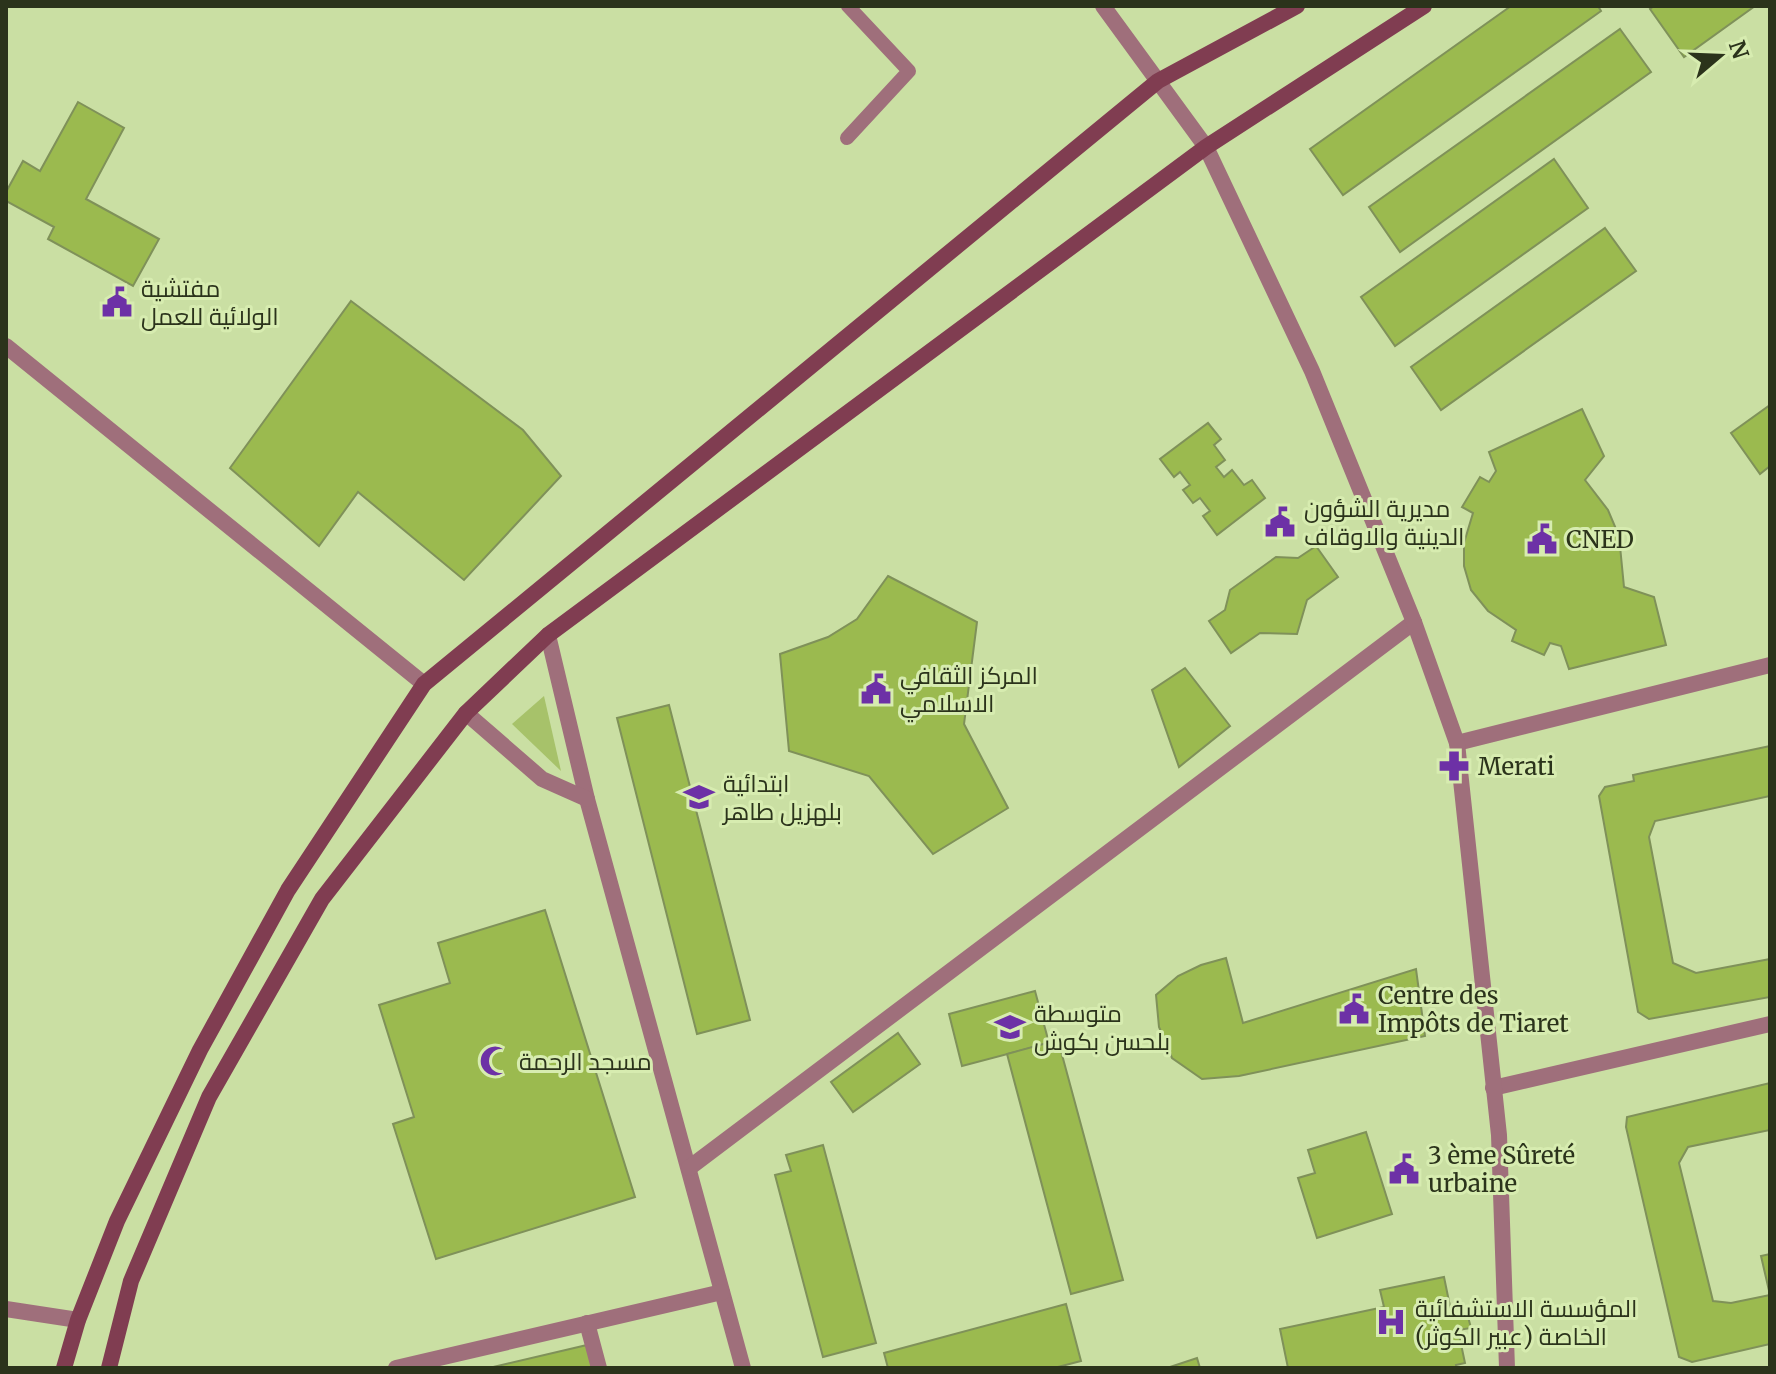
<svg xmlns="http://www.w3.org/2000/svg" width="1776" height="1374" font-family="Merriweather,Cairo,serif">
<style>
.green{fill:#a7c26a}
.building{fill:#9bba4f;stroke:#7f9159;stroke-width:2}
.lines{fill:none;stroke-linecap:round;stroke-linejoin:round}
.service{stroke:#9f6f7b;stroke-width:14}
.minor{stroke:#9f6f7b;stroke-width:16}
.tertiary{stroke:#9f6f7b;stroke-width:16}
.secondary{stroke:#803d51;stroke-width:16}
.labels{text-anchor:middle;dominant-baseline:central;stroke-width:6;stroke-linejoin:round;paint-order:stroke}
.poi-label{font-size:24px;fill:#2b331b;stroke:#d7ecb0;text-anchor:start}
</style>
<rect width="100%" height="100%" fill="#cadfa3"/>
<polygon class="green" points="544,696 561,771 512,724"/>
<g class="building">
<polygon points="1511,6 1598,6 1601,11 1343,195 1310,149"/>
<polygon points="1654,6 1755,6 1684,57 1650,9"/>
<polygon points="1620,29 1651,72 1400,252 1369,207"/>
<polygon points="78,102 124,128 86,199 159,239 133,286 48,239 54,227 6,201 6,192 23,161 40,171"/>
<polygon points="1554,159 1588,208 1395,346 1361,297"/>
<polygon points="1605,228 1636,271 1441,410 1411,367"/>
<polygon points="351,301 523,430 561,476 464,580 358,492 319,546 230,468"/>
<polygon points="1770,405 1770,466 1760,474 1731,433"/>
<polygon points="1582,409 1604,456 1585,480 1608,510 1619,536 1624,587 1654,597 1666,645 1569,669 1561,646 1550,643 1544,655 1512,641 1516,630 1488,611 1471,590 1464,566 1464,543 1473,513 1462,507 1480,477 1489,482 1496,471 1489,452"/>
<polygon points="1208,423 1221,439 1214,445 1225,460 1216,467 1224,477 1232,470 1244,485 1252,480 1265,498 1217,535 1203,516 1210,511 1200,498 1193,503 1183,490 1190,485 1180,472 1174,477 1160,459"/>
<polygon points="1316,546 1338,577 1307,600 1297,634 1260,633 1231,653 1209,621 1225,610 1230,590 1276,557 1298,558"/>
<polygon points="888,576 977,622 964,724 1008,808 933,854 869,776 789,751 780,654 828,637 857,619"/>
<polygon points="1185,668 1230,726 1179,767 1152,690"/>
<polygon points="669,705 750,1020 697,1034 617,718"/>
<polygon points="1770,746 1770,796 1655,821 1649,837 1673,963 1696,973 1770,959 1770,997 1649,1019 1638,1012 1599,796 1605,787 1634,781 1633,775"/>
<polygon points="545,910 635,1197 436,1259 393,1124 414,1117 379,1005 450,983 438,943"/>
<polygon points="1226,958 1243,1023 1416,969 1425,1036 1239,1076 1202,1079 1172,1058 1159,1027 1156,995 1178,976 1201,965"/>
<polygon points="1035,991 1049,1043 962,1066 949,1014"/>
<polygon points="898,1033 920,1064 853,1112 831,1082"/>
<polygon points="1058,1040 1123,1280 1071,1294 1007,1054"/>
<polygon points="1770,1083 1770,1130 1688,1147 1679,1163 1713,1301 1731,1303 1770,1295 1761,1256 1770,1254 1770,1344 1692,1362 1679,1357 1626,1127 1627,1117"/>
<polygon points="1366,1132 1392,1214 1317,1238 1298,1178 1315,1173 1308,1150"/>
<polygon points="823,1145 876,1343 823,1357 775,1175 791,1171 786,1155"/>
<polygon points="1444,1277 1452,1316 1467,1313 1471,1328 1458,1330 1465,1363 1456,1365 1457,1368 1288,1368 1280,1329 1384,1307 1380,1290"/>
<polygon points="1066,1304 1081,1361 1054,1368 888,1368 884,1353"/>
<polygon points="587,1345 593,1368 489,1368"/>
<polygon points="1197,1358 1200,1368 1167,1368"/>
</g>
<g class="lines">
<polyline class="service" points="847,138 909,71 848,6"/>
<g class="minor">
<polyline points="6,346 424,684"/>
<polyline points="548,635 587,799 743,1368"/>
<polyline points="466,713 542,779 587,799"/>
<polyline points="1457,743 1770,665"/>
<polyline points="1493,1088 1770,1024"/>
<polyline points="689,1168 1414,622"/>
<polyline points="6,1309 78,1320"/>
<polyline points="587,1323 599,1368"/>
<polyline points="396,1368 722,1292"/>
</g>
<polyline class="tertiary" points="1103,6 1206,147 1312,371 1414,622 1457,743 1499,1135 1507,1368"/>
<g class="secondary">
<polyline points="64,1368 78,1320 117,1221 200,1050 288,890 424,684 1158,81 1297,6"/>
<polyline points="109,1368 131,1281 209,1097 322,899 466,713 548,635 1206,147 1424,6"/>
</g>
</g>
<defs>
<g id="civic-bare" transform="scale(2.4)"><path d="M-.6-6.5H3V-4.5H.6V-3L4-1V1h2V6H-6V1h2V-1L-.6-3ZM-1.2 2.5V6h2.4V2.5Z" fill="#6d31a6" stroke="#d7ecb0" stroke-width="2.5" paint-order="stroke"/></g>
<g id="pharmacy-bare" transform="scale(2.4)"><path d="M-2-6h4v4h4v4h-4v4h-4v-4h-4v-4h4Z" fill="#6d31a6" stroke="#d7ecb0" stroke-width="2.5" paint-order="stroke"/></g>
<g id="school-bare" transform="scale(2.4)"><path d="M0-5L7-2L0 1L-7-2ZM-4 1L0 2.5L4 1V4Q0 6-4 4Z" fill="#6d31a6" stroke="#d7ecb0" stroke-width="2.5" paint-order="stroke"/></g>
<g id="mosque-bare" transform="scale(2.4)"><path d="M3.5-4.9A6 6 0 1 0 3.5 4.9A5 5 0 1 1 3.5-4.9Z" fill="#6d31a6" stroke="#d7ecb0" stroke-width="2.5" paint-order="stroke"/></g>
<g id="hospital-bare" transform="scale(2.4)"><path d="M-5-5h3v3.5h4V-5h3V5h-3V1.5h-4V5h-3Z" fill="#6d31a6" stroke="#d7ecb0" stroke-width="2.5" paint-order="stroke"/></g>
</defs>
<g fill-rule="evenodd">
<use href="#civic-bare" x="117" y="302"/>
<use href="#civic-bare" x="1280" y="522"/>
<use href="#civic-bare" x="1542" y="539"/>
<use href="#civic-bare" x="876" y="689"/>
<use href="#pharmacy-bare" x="1454" y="766"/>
<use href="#school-bare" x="699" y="797"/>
<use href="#civic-bare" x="1354" y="1009"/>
<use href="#school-bare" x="1010" y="1027"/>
<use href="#mosque-bare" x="495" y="1061"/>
<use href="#civic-bare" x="1404" y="1169"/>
<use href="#hospital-bare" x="1391" y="1322"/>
</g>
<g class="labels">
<g class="poi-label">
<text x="141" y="288">مفتشية<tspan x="141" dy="28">الولائية للعمل</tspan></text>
<text x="1304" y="508">مديرية الشؤون<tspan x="1304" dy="28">الدينية والاوقاف</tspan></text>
<text x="1566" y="539">CNED</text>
<text x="900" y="675">المركز الثقافي<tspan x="900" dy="28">الاسلامي</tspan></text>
<text x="1478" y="766">Merati</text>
<text x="723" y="783">ابتدائية<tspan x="723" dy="28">بلهزيل طاهر</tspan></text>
<text x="1378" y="995">Centre des<tspan x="1378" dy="28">Impôts de Tiaret</tspan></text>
<text x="1034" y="1013">متوسطة<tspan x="1034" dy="28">بلحسن بكوش</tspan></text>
<text x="519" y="1061">مسجد الرحمة</text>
<text x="1428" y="1155">3 ème Sûreté<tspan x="1428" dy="28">urbaine</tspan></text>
<text x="1415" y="1308">المؤسسة الاستشفائية<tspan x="1415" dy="28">الخاصة (عبير الكوثر)</tspan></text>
</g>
</g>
<rect width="1776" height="1374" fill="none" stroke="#2b331b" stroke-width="16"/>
<g transform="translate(1720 56) rotate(71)" stroke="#d7ecb0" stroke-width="6" paint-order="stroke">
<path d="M0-6L14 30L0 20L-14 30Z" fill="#2b331b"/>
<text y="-12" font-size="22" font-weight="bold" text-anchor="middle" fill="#2b331b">N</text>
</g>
</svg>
